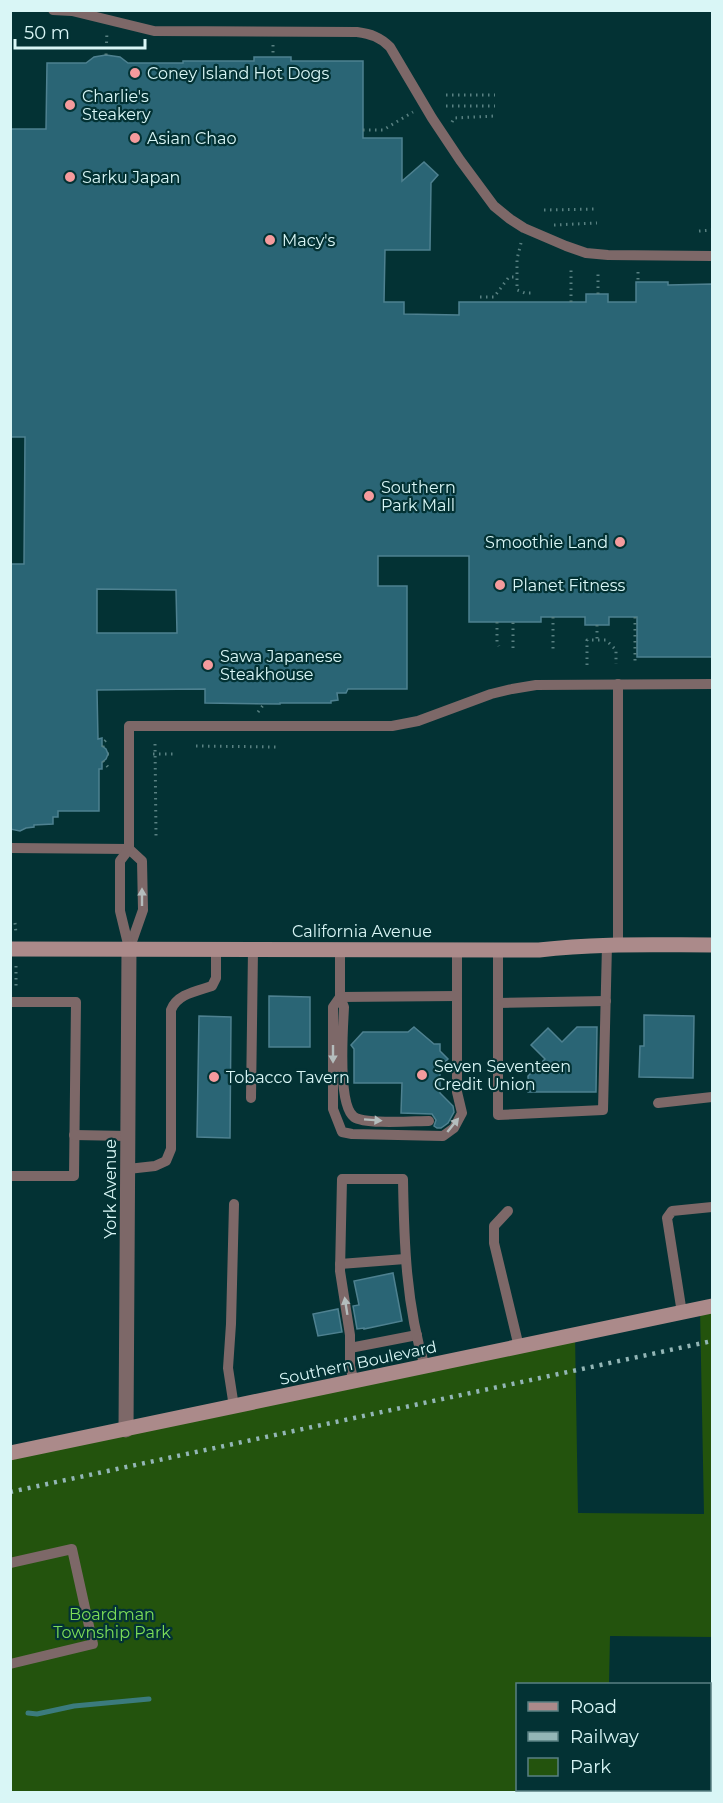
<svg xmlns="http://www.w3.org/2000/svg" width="723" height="1803" font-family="Montserrat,sans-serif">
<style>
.green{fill:#23530d}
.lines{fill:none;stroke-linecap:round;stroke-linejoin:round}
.stream{stroke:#3b7b7d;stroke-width:5}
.building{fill:#2a6575;stroke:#4e8190;stroke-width:1.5;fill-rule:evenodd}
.path{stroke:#588081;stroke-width:3;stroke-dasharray:1.5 4.5;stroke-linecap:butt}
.lane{stroke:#7d6868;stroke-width:10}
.street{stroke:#7d6868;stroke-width:15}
.secondary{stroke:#ab8a8a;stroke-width:15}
.rail{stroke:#93b6b6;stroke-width:4.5;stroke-dasharray:3 6;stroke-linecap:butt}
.oneway{fill:#b4bdbd}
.poi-dot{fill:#f59b9d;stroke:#033234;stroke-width:2}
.labels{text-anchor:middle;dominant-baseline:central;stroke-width:4.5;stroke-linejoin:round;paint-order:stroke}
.poi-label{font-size:16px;fill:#d9f6f6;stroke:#033234;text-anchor:start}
.street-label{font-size:16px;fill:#d9f6f6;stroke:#033234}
.park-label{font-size:16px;fill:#7cdd58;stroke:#033234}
</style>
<rect width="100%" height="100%" fill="#033234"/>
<polygon class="green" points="712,1306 712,1637 610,1636 609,1684 518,1684 518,1790 608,1790 608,1792 11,1792 10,1454 575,1335 578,1513 704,1514 700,1309"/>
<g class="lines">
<polyline class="stream" points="28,1713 37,1714 74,1706 149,1699"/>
</g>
<g class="building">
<path d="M106,55L120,57L128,63H183V61H254V57H291V61H363V138H402V181L424,162L438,175L431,183L430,250H385L384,302H404V314L459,315V302H586V294H608V302H636V282H668V285L712,284V657H637V617H609V625H585V617H541V622H469V556H378V586H407V689H348L346,693H337L338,700L331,701V703H280V704L205,703V689L97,690L98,739L102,738V746L106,749L108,754L106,759L102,762V769H99V811H58V817H53V824L34,825V827L26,828L20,831L10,829V564H24L25,437H10V129H46L47,63H86L94,57ZM97,589L176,590L177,633H97Z"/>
<polygon points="269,996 310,997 310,1047 269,1047"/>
<polygon points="644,1015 694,1016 693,1078 639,1077 640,1046 644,1046"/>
<polygon points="199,1016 231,1017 230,1138 197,1137"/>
<polygon points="414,1027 434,1044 440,1044 440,1051 448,1059 440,1067 440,1093 453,1106 454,1112 448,1123 441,1128 437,1128 434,1126 436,1120 432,1114 401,1113 402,1083 354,1083 354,1049 351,1045 363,1032 408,1032"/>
<polygon points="577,1027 597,1027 596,1092 528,1092 528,1076 545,1059 531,1045 548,1028 562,1042"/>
<polygon points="393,1273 402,1321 364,1329 364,1328 357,1329 353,1306 359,1305 354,1281"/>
<polygon points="338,1309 342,1332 318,1336 313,1314"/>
</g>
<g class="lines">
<g class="path">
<polyline points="273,45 273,57"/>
<polyline points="106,55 107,32"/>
<polyline points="446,95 495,95"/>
<polyline points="446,106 495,106"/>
<polyline points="452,122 454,118 495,116"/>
<polyline points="363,130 383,130 413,112"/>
<polyline points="544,210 597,209"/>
<polyline points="554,225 597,223"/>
<polyline points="699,231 712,230"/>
<polyline points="521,243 517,259 517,290 525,293 533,293 533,295"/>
<polyline points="638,272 638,282"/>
<polyline points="598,294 598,272"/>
<polyline points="480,297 494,297 509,277 516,277"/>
<polyline points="571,302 571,266"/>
<polyline points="553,617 553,649"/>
<polyline points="635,617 635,665"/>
<polyline points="497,622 497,642 499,646"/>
<polyline points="597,625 597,640"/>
<polyline points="513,648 513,622"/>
<polyline points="587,665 587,640 606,640 616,650 616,664"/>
<polyline points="258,712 264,704"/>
<polyline points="155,744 156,836"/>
<polyline points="196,746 276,747"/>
<polyline points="103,747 104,742 108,738"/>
<polyline points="108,754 109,754"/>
<polyline points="153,754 175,754"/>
<polyline points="103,761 108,767"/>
<polyline points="15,923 16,933"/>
<polyline points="16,966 16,989"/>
</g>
<g class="lane">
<path d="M53,10L72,11L154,31L357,32C371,34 380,37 390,47L432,118L460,160L494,206L510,219L524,228L566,246L586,253L608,255L712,256"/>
<polyline points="618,684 618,945"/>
<polyline points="10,848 129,849 142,861 143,910 130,947"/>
<polyline points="129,948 120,911 120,861 129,849 129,726 392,726 418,721 491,694 512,689 536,685 712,684"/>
<path d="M340,949V997L344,1007C343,1029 337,1104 354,1117C366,1125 414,1121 429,1121"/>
<polyline points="498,950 498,1115 603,1110 607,945"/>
<polyline points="340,997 333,1007 333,1109 342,1132 352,1134 443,1136 454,1128 462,1113 457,1092 457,949"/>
<polyline points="340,997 457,996"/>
<polyline points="10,1002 76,1002 74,1176 10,1176"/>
<polyline points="498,1003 606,1001"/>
<polyline points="251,1098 253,949"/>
<polyline points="658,1103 712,1097"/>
<polyline points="74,1135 128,1136"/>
<path d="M128,1169L155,1166L166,1161L171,1149V1010C177,994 197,991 212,986L216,978V948"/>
<polyline points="234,1204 231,1324 228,1368 234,1407"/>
<polyline points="508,1211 494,1226 494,1243 519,1347"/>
<polyline points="340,1264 405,1259"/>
<polyline points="682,1313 667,1218 672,1211 712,1207"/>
<polyline points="350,1348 417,1335"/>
<path d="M354,1382L350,1366V1335L340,1271L342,1179H403C404,1242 406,1306 425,1367"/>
<polyline points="10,1563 72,1549 93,1644 10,1664"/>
<polyline points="710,1720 712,1720"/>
<polyline points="625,1790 625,1792"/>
</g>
<polyline class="street" points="126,1430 129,948"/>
<g class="secondary">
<path d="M10,949L539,950C596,943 655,945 712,945"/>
<polyline points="10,1453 712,1306"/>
</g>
<polyline class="rail" points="10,1492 712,1341"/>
</g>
<defs><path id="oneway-solid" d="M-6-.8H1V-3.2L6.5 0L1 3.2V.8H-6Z" transform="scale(1.5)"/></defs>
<g class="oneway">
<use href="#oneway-solid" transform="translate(142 897) rotate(-90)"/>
<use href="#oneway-solid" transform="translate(333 1054) rotate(90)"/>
<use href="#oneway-solid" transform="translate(373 1120) rotate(4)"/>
<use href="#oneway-solid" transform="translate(453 1125) rotate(-51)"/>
<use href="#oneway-solid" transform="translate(346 1306) rotate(-99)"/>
</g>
<g class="poi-dot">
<circle cx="135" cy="73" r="6"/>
<circle cx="70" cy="105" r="6"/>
<circle cx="135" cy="138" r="6"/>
<circle cx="70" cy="177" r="6"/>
<circle cx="270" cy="240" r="6"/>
<circle cx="369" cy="496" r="6"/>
<circle cx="620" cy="542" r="6"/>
<circle cx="500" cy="585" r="6"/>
<circle cx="208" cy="665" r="6"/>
<circle cx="422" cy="1075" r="6"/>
<circle cx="214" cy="1077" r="6"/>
</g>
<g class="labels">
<g class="poi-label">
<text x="147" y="73">Coney Island Hot Dogs</text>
<text x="82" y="96">Charlie's<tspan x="82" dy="18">Steakery</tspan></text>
<text x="147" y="138">Asian Chao</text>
<text x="82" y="177">Sarku Japan</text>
<text x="282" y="240">Macy's</text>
<text x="381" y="487">Southern<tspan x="381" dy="18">Park Mall</tspan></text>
<text x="608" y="542" text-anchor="end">Smoothie Land</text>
<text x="512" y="585">Planet Fitness</text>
<text x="220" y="656">Sawa Japanese<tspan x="220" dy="18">Steakhouse</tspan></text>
<text x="434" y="1066">Seven Seventeen<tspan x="434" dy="18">Credit Union</tspan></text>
<text x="226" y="1077">Tobacco Tavern</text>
</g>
<g class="street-label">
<text x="362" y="931">California Avenue</text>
<text transform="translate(110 1189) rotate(-90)">York Avenue</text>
<text transform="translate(358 1363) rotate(-12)">Southern Boulevard</text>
</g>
<g class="park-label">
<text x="112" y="1614">Boardman<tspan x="112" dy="18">Township Park</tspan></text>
</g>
</g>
<rect width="723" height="1803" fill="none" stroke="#d9f6f6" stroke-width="24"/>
<rect x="516" y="1683" width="195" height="108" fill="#033234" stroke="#598082" stroke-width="1.5"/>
<rect x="528" y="1702" width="30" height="9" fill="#ab8a8a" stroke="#598082" stroke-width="1.5"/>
<text x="570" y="1713" font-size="18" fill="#d9f6f6">Road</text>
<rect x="528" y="1732" width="30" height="9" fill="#93b6b6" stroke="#598082" stroke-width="1.5"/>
<text x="570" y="1743" font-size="18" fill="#d9f6f6">Railway</text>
<rect x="528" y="1758" width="30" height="18" fill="#23530d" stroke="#598082" stroke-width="1.5"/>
<text x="570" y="1773" font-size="18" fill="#d9f6f6">Park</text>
<path d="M15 39v9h130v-9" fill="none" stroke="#d9f6f6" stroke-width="3"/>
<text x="24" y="39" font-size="18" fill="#d9f6f6" stroke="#033234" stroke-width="4.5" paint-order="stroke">50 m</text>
</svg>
